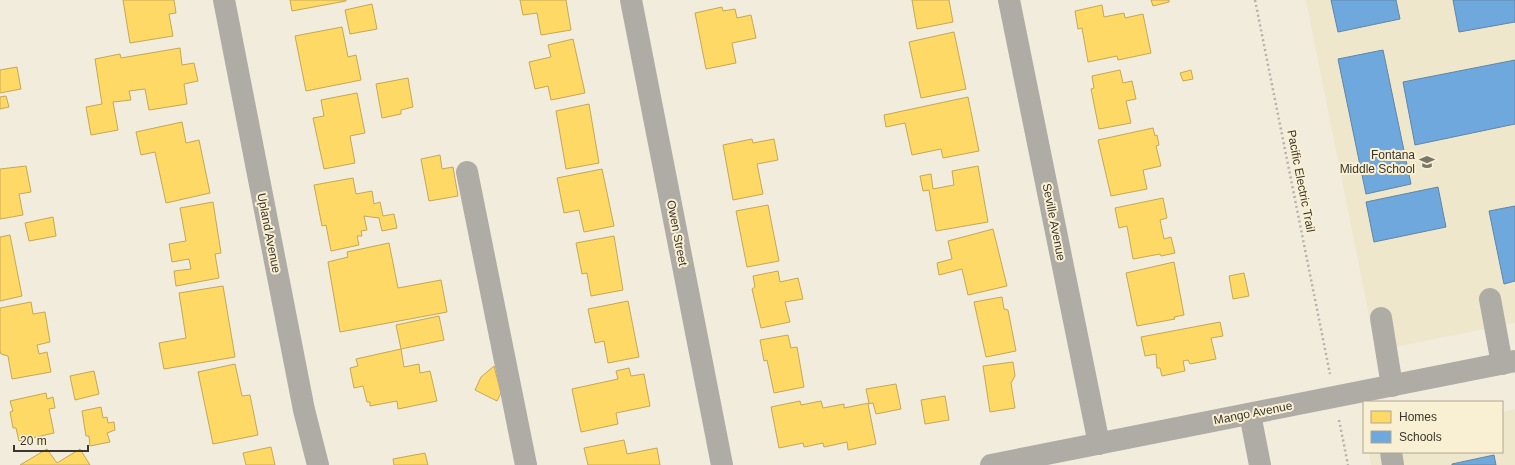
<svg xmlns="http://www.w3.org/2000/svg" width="1515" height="465" font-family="Helvetica,sans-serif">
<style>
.built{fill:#efe7cc}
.homes{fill:#ffd966;stroke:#c4a854}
.schools{fill:#6fa8dc;stroke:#5f86a7}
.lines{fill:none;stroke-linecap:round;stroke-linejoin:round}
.path{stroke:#b5b0a9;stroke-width:2.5;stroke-dasharray:2 3;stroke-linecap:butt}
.minor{stroke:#afaba5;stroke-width:22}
.labels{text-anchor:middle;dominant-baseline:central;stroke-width:4;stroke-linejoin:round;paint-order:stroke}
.poi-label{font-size:12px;fill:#3a362b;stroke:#f9f0d4;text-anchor:end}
.street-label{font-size:12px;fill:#3a362b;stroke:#f9f0d4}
</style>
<rect width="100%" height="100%" fill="#f1ecdc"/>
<g class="built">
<polygon points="1306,0 1515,0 1515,323 1376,351"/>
<polygon points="1515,409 1515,465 1371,465 1369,452 1502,452 1502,412"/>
</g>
<g class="homes">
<polygon points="123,0 174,0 176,13 169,14 173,36 130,43"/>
<polygon points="290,0 346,0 346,1 292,11"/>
<polygon points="520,0 566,0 571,30 541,35 537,13 523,15"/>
<polygon points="912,0 949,0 953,22 917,29"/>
<polygon points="1151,0 1169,0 1169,2 1153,6"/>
<polygon points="372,4 377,29 350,34 345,10"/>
<polygon points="1102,5 1104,17 1124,13 1125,18 1143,14 1151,53 1118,60 1117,56 1088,62 1082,28 1078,29 1075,11"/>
<polygon points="722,7 723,11 735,9 737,18 751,15 756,38 732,43 736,63 706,69 695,13"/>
<polygon points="342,27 348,57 356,55 361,80 306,91 295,36"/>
<polygon points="954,32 966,89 921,98 909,42"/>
<polygon points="573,39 585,93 551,100 548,86 535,89 529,62 551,57 548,45"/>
<polygon points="180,48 182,65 194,63 198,81 184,84 187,104 149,110 145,89 129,91 131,100 113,102 118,130 91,135 86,107 102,104 95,59 120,54 121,58"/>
<polygon points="17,67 21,89 0,93 0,70"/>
<polygon points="1120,70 1123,83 1132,81 1136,99 1126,101 1131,123 1099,129 1091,89 1094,88 1092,76"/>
<polygon points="1191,70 1193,79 1183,81 1180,73"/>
<polygon points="408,78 413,107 401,110 401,114 382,118 376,84"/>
<polygon points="357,93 365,133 350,136 355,163 324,169 313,118 324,116 321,100"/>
<polygon points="6,96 9,107 0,109 0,97"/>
<polygon points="968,97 979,151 943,158 941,149 912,155 905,123 886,127 884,115"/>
<polygon points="589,104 599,163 566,169 556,111"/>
<polygon points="182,122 186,143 199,140 210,193 166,203 155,152 141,155 136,132"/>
<polygon points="1153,128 1155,136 1157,135 1159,145 1156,146 1161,166 1143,170 1147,189 1111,196 1098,140"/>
<polygon points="752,139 753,143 774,139 778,160 757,164 763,194 733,200 723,145"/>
<polygon points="440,155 442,169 453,167 458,196 429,201 421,159"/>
<polygon points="26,166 31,192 19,194 23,215 0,219 0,169"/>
<polygon points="978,166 988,222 936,231 929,190 923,191 920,176 931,174 933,189 954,185 952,171"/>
<polygon points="602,169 614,226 584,232 579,210 564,213 557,178"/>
<polygon points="353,178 356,194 372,191 374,204 380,202 383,216 394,214 397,228 382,231 379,218 364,216 367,230 361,231 362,236 357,236 359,245 331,251 326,225 322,226 314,185"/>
<polygon points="1163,198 1167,218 1160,220 1164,239 1171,237 1175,253 1161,256 1160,254 1133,259 1127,226 1119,228 1115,208"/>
<polygon points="213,202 221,253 215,254 219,278 176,286 174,271 191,269 189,259 172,262 169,244 186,241 180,208"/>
<polygon points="768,205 779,261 747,267 736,211"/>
<polygon points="53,217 56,236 29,241 25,223"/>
<polygon points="993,229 1007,286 968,295 962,269 939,275 937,263 952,259 948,241"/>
<polygon points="10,235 22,296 0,301 0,237"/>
<polygon points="614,236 623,290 591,296 587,273 582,274 576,243"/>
<polygon points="389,243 398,288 441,280 447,312 340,332 328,262 348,257 347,252"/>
<polygon points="1174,262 1184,315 1174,317 1175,319 1137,326 1126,273"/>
<polygon points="778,271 780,282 798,278 803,299 785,302 790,322 761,328 752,289 755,287 753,276"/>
<polygon points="1244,273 1249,296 1233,299 1229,276"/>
<polygon points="223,286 235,357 164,369 159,343 186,338 179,293"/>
<polygon points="1002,297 1004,309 1008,310 1016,351 986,357 974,302"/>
<polygon points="628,301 639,357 608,363 604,341 595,343 588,309"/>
<polygon points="31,302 33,314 45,312 50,342 37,345 39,354 47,352 51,372 12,379 8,356 1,354 0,351 0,308"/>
<polygon points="439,316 444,340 401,349 396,325"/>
<polygon points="1220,322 1223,336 1211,338 1216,359 1190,364 1188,360 1183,361 1185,371 1162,376 1160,368 1157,368 1156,354 1145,356 1141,337"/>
<polygon points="788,335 791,348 797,347 804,387 774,393 767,360 764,361 760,340"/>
<polygon points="401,349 404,367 419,364 420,373 430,371 437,401 398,409 397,401 370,406 370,402 367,402 363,386 354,388 350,368 358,366 356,359"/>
<polygon points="1013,362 1015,376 1011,383 1015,408 990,412 983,366"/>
<polygon points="235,364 242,396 250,395 258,435 213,444 198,372"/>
<polygon points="494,366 501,393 497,401 475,390 481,377"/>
<polygon points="629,368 631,376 644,374 650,406 616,413 618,424 581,432 572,389 618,379 616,371"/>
<polygon points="94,371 99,394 75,400 70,376"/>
<polygon points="896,384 901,409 876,414 873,403 868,404 876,444 848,450 847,442 824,447 823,443 804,447 803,443 779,448 771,407 800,401 801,405 821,401 823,408 844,404 844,408 869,403 866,389"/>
<polygon points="46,393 47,399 53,397 55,408 49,409 54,433 19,441 16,428 13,428 10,412 13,411 10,401"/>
<polygon points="945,396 949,420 925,424 921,400"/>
<polygon points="101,407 103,418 107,417 108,423 114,422 115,430 107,433 110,442 90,446 89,436 86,436 82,411"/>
<polygon points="624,440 627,454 657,448 660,465 588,465 584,448"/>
<polygon points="271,447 275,465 246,465 243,453"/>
<polygon points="47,449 57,463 80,449 90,465 20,465"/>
<polygon points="425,453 428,465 394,465 393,459"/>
</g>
<g class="schools">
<polygon points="1331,0 1396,0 1400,19 1338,32"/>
<polygon points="1453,0 1515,0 1515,22 1459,32"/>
<polygon points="1383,50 1411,184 1366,194 1338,59"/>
<polygon points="1515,60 1515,124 1415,145 1403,82"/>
<polygon points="1438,187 1446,227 1374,242 1366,202"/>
<polygon points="1515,206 1515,281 1504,284 1489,211"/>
<polygon points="1494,455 1496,465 1452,465 1452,464"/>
</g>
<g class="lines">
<g class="path">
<polyline points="1255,0 1330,374"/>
<polyline points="1339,420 1348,465"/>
</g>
<g class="minor">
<polyline points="224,0 304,410 318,465"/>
<polyline points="631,0 722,465"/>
<polyline points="1009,0 1099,444"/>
<polyline points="467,172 526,465"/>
<polyline points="1490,299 1502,364"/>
<polyline points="1381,318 1392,386"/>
<polyline points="1250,414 1260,465"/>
<polyline points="1391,452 1393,465"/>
<polyline points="991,465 1515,361"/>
</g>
</g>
<defs>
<g id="school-bare" transform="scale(1.2)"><path d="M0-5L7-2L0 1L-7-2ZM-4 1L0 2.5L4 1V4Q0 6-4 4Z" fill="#7a7669" stroke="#f9f0d4" stroke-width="2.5" paint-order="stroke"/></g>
</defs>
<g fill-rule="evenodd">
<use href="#school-bare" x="1427" y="162"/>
</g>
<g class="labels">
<g class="poi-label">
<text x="1415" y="155">Fontana<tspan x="1415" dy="14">Middle School</tspan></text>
</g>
<g class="street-label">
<text transform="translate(1301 181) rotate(79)">Pacific Electric Trail</text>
<text transform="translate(1054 222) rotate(79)">Seville Avenue</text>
<text transform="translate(269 233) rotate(79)">Upland Avenue</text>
<text transform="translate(677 233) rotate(79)">Owen Street</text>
<text transform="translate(1253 413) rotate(-11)">Mango Avenue</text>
</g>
</g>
<rect x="1363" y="401" width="140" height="52" fill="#f9f0d4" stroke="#ada690"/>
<rect x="1371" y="411" width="20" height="12" fill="#ffd966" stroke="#ada690"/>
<text x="1399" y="421" font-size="12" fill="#3a362b">Homes</text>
<rect x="1371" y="431" width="20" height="12" fill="#6fa8dc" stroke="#ada690"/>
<text x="1399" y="441" font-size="12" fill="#3a362b">Schools</text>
<path d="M14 445v6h74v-6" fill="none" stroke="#3a362b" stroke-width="2"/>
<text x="20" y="445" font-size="12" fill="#3a362b" stroke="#f9f0d4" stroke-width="3" paint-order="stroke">20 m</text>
</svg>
